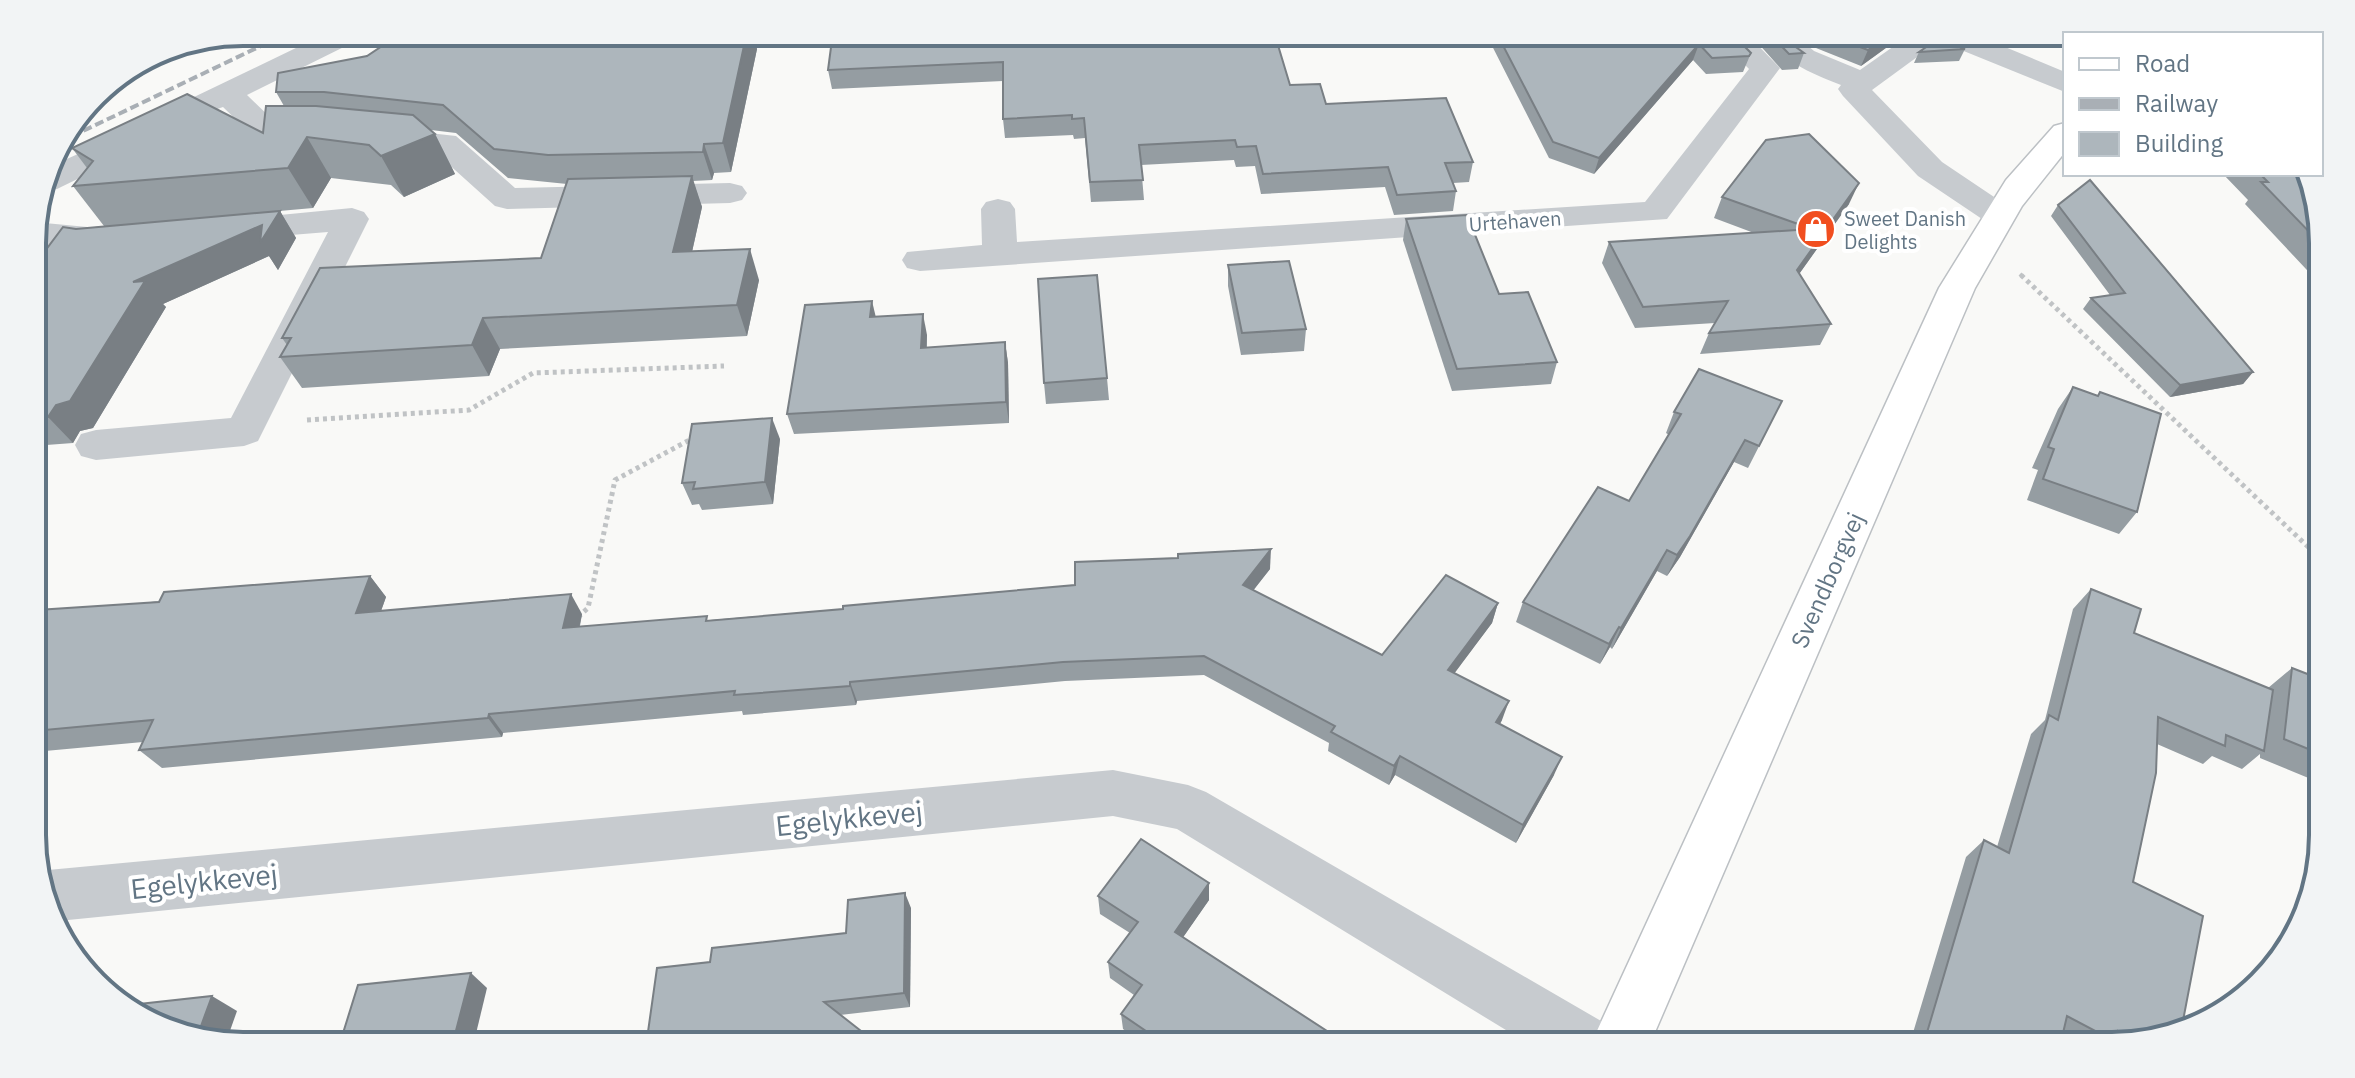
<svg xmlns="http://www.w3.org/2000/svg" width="2355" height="1078" font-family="'IBM Plex Sans',sans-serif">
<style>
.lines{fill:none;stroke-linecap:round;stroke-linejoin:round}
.major-casing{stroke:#bcc0c4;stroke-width:3}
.path-far1{stroke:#c0c3c5;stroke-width:4;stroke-dasharray:3 3;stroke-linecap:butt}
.path{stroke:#c0c3c5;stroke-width:5;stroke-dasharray:4 4;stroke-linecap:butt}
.minor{fill:#c7cbcf;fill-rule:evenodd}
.major{fill:#fff;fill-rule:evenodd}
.rail{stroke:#a9afb5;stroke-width:4;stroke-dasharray:9 4;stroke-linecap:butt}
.wall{fill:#959da2}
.shaded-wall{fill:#797f84}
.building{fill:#adb6bc;stroke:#797f84;stroke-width:2}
.labels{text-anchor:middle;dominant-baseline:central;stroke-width:8;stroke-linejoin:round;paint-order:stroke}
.far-poi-label{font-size:20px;fill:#627584;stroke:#fff;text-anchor:start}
.far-street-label{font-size:20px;fill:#627584;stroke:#fff}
.street-label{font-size:24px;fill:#627584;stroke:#fff}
.near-street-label{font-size:28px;fill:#627584;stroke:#fff}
.rim{fill:none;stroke:#627584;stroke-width:4}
</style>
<rect width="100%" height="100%" fill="#f9f9f7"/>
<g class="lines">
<g class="major-casing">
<polygon id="major" points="2065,123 2065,152 2022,206 1975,288 1649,1046 1590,1046 1939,288 2006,180 2054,126"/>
</g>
<polyline class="path-far1" points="2020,274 2023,277"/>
<g class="path">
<polyline points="2021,275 2322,560"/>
<polyline points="307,420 469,410 533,373 724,366"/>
<polyline points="578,617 588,608 615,480 695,437"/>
</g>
<g class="minor">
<polygon points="329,32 367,32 362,38 247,95 276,123 339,123 456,136 515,188 730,183 742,186 747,193 742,200 730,203 507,209 495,206 435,152 339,143 268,143 257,140 223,107 203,114 192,112 187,105 192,98"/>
<polygon points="1713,32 1745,32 1780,68 1667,219 920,271 907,268 902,260 907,252 982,245 981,209 986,202 998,199 1010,202 1015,209 1017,242 1645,202 1749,69"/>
<path d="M1762,32H1792L1814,51L1860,70L1914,32H1969L2065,72V92L1939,41L1872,90L1942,162L2009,207L2014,214L2009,221L1997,224L1985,221L1918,176L1843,96L1838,89L1841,85C1809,73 1782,61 1762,32Z"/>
<polygon points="138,127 149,130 154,137 149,144 57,189 43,192 49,167"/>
<polygon points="352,208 364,212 369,219 258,441 244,446 96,460 81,456 75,445 81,434 96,430 231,418 328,232 230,240 218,237 212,229 218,221"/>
<polygon points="34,222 130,231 135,239 130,247 97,252 33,244"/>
<polygon points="1113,770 1188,785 1206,792 1608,1025 1616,1046 1532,1046 1177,829 1113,816 58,921 39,874 48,870"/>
</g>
<use href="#major" class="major"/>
<polyline class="rail" points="60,142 290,32"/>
</g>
<g class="wall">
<polygon points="403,32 752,32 757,49 731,172 714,173 712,180 693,181 702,207 692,252 759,280 747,336 500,349 489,376 302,388 280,357 287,345 282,338 541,258 567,184 508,178 456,133 431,130 435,134 455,174 404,197 391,185 331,178 313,208 169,221 280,211 296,238 278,270 269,256 163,304 166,307 93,428 80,431 73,443 33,446 33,267 76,229 104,226 73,186 87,168 72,148 263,133 284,106 276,92 367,56"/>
<polygon points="833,32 1290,85 1326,104 1473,162 1469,182 1453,183 1456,191 1453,211 1394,215 1385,187 1261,194 1255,166 1236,167 1234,160 1141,165 1144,200 1091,202 1085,138 1074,139 1073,135 1005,138 1003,119 1003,81 832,89 828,70"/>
<polygon points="1485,32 1730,32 1751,53 1743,72 1706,74 1693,60 1594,174 1549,158"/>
<polygon points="1748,32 1778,32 1782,37 1804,53 1798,69 1782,70"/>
<polygon points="1796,32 1904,32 1901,37 1861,66 1816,48"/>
<polygon points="1965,49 1959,61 1914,63 1919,52"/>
<polygon points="2223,174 2304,174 2321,216 2321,285 2245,204 2248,200"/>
<polygon points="1722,197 1849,204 1799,274 1831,324 1820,345 1700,354 1709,333 1715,323 1635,328 1602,263 1609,242 1754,233 1714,218"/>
<polygon points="2058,205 2253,372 2243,384 2170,397 2083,309 2091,298 2110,295 2051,216"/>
<polygon points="1406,219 1499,294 1557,362 1551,384 1452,391 1403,240"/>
<polygon points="1228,265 1306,329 1304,351 1241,355 1228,286"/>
<polygon points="875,317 927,335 927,348 1005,342 1008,363 1009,423 794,434 787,414"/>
<polygon points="1107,378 1109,400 1046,404 1044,383"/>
<polygon points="2073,387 2097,396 2100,392 2137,512 2119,534 2027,500 2038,470 2032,468 2058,409"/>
<polygon points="1782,401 1748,468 1734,462 1680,557 1667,576 1657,571 1612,649 1610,647 1600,664 1516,622 1523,602 1629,501 1669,435 1666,433 1674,412"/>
<polygon points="780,439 773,504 702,510 699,504 692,505 682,483"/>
<polygon points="1270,569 1253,590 1382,655 1498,603 1492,623 1454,673 1502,720 1500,724 1554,775 1516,843 1395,775 1389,785 1328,751 1329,743 1204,675 1065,681 857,701 856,705 743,715 742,711 503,733 502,737 162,768 139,750 143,742 34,752 33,616 370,576 386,597 381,611 582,614 580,626 710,620 843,609"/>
<polygon points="2091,589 2134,633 2268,688 2292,668 2323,680 2323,784 2260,758 2260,754 2242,769 2212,756 2203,764 2157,744 2133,882 2182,1026 2125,1046 2073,1046 2061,1039 2060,1046 1909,1046 1966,857 1984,840 1997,847 2031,734 2045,720 2073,609"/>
<polygon points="1209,883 1209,900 1183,937 1350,1046 1146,1046 1123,1029 1121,1014 1134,995 1110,978 1108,962 1130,933 1100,914 1098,896"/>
<polygon points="911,908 910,1007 840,1015 870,1038 874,1046 646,1046 710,962 846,933"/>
</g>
<g class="shaded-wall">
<polygon points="747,32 752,32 757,49 731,172 723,143"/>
<polygon points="1893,32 1904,32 1901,37 1861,66 1868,50"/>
<polygon points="1699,44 1693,60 1594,174 1599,158"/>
<polygon points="435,134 455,174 404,197 381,156"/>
<polygon points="307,137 331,178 313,208 288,168"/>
<polygon points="704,144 714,173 712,180 703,152"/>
<polygon points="692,176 702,207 685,283 673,252"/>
<polygon points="1859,183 1849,204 1787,291 1797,270"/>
<polygon points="280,211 296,238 278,270 269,256 163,304 166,307 93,428 80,431 73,443 48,417 133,282"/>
<polygon points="750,249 759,280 747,336 737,305"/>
<polygon points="872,301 877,322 870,317"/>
<polygon points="923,314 927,335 925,369 921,348"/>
<polygon points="483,318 500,349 489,376 472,345"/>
<polygon points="1005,342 1008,363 1009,423 1006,402"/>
<polygon points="2253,372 2243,384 2170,397 2180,385"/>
<polygon points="772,418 780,439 773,504 765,482"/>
<polygon points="1745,440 1734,462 1680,557 1667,576 1677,555"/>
<polygon points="1271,549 1270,569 1242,605 1243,585"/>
<polygon points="1667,550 1657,571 1612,649 1621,628"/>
<polygon points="370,576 386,597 373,633 356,613"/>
<polygon points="571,594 582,614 575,648 563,628"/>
<polygon points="1498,603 1492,623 1442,690 1448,670"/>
<polygon points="1619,627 1610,647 1600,664 1609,644"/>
<polygon points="850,682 857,701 856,705 850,686"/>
<polygon points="1509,701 1502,720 1490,741 1496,722"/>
<polygon points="489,714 503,733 502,737 488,718"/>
<polygon points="1400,756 1395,775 1389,785 1394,766"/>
<polygon points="1562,757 1554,775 1516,843 1523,825"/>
<polygon points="1209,883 1209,900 1175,949 1175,932"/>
<polygon points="905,893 911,908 910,1007 904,993"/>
<polygon points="471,973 487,988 473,1046 452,1046"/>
<polygon points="212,996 237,1011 226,1042 197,1037"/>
</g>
<g class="building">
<polygon points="403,32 747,32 723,143 704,144 703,152 548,155 494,149 443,105 324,92 276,92 278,73 367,56"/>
<polygon points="833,32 1274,32 1290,85 1320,84 1326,104 1446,98 1473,162 1445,163 1456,191 1397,195 1388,167 1263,174 1256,146 1237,147 1235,140 1139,145 1143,180 1090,182 1084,118 1072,119 1072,115 1003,119 1003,62 828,70"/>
<polygon points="1496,32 1730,32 1751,53 1749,56 1712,58 1699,44 1599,158 1553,142"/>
<polygon points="1768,32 1778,32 1782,37 1804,53 1789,54"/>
<polygon points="1821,32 1893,32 1868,50"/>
<polygon points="1938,39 1965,49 1919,52"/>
<polygon points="187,94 263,133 266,106 316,106 413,115 435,134 381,156 369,145 307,137 288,168 73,186 93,161 72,148"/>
<polygon points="1809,134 1859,183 1797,270 1831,324 1709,333 1728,301 1643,307 1609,242 1812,229 1722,197 1766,140"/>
<polygon points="2260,174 2304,174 2321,216 2321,244 2261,182 2268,182"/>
<polygon points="692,176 673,252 750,249 737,305 483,318 472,345 280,357 291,338 282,338 320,268 541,258 568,179"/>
<polygon points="2090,180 2253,372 2180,385 2091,298 2125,293 2058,205"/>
<polygon points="280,211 260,243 262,225 133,282 145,281 70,401 56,405 48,417 33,418 33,267 63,227 76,229"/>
<polygon points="1467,215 1499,294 1528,292 1557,362 1457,369 1406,219"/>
<polygon points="1289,261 1306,329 1242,333 1228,265"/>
<polygon points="1097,275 1107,378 1044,383 1038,279"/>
<polygon points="872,301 870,317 923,314 921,348 1005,342 1006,402 787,414 805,305"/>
<polygon points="1699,369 1782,401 1759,446 1745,440 1690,536 1677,555 1667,550 1621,628 1619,627 1609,644 1523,602 1598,487 1629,501 1681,414 1674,412"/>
<polygon points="2073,387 2098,396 2100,392 2161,414 2137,512 2043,479 2054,449 2048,447"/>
<polygon points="772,418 765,482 693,489 695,482 682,483 692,424"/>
<polygon points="1271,549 1243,585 1382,655 1446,575 1498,603 1448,670 1509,701 1496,722 1562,757 1523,825 1400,756 1394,766 1331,732 1335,726 1204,656 1063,662 850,682 850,686 734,695 735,691 489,714 488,718 139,750 153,720 34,731 33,616 37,610 159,602 164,592 370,576 356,613 571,594 563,628 707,616 706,621 843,609 843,606 1075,585 1075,562 1178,558 1178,554"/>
<polygon points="2091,589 2141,609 2134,633 2273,690 2264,751 2226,735 2225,746 2158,717 2156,773 2133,882 2203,916 2182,1026 2138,1041 2118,1031 2116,1042 2067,1016 2060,1046 1923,1046 1984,840 2009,853 2049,715 2058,720"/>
<polygon points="2292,668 2323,680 2323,755 2284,739"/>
<polygon points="1141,839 1209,883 1175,932 1350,1046 1168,1046 1121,1014 1142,985 1108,962 1138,922 1098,896"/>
<polygon points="905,893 904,993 824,1002 870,1038 807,1046 646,1046 657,968 710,962 712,948 846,933 848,900"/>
<polygon points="471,973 452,1046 339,1046 358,985"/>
<polygon points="212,996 197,1037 162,1030 130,1005"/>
</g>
<defs>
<g id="shop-disc" transform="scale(2)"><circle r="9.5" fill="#f14e1f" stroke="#fff"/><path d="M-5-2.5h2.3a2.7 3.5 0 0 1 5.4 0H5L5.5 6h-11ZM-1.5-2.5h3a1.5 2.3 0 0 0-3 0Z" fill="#fff"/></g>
</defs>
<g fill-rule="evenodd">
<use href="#shop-disc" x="1816" y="229"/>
</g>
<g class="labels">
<g class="far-poi-label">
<text x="1844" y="218">Sweet Danish<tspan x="1844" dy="23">Delights</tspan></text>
</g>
<g class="far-street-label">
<text transform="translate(1515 221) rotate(-4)">Urtehaven</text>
</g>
<g class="street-label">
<text transform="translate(1827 580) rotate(-66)">Svendborgvej</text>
</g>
<g class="near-street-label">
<text transform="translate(849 818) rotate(-6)">Egelykkevej</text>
<text transform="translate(204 881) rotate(-6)">Egelykkevej</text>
</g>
</g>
<path d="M0 0H2355V1078H0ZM243 46H2112A197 197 0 0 1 2309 243V835A197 197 0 0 1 2112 1032H243A197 197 0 0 1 46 835V243A197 197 0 0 1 243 46Z" fill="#f2f4f5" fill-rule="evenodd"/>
<path class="rim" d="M243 46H2112A197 197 0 0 1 2309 243V835A197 197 0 0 1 2112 1032H243A197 197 0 0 1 46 835V243A197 197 0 0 1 243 46Z"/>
<rect x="2063" y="32" width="260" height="144" fill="#ffffff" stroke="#c0c8ce" stroke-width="2"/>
<rect x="2079" y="58" width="40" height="12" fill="#ffffff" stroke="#c0c8ce" stroke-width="2"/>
<text x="2135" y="72" font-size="24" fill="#627584">Road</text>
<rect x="2079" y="98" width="40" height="12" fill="#a9afb5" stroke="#c0c8ce" stroke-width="2"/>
<text x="2135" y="112" font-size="24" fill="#627584">Railway</text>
<rect x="2079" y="132" width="40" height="24" fill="#adb6bc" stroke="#c0c8ce" stroke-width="2"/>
<text x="2135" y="152" font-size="24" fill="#627584">Building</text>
</svg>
